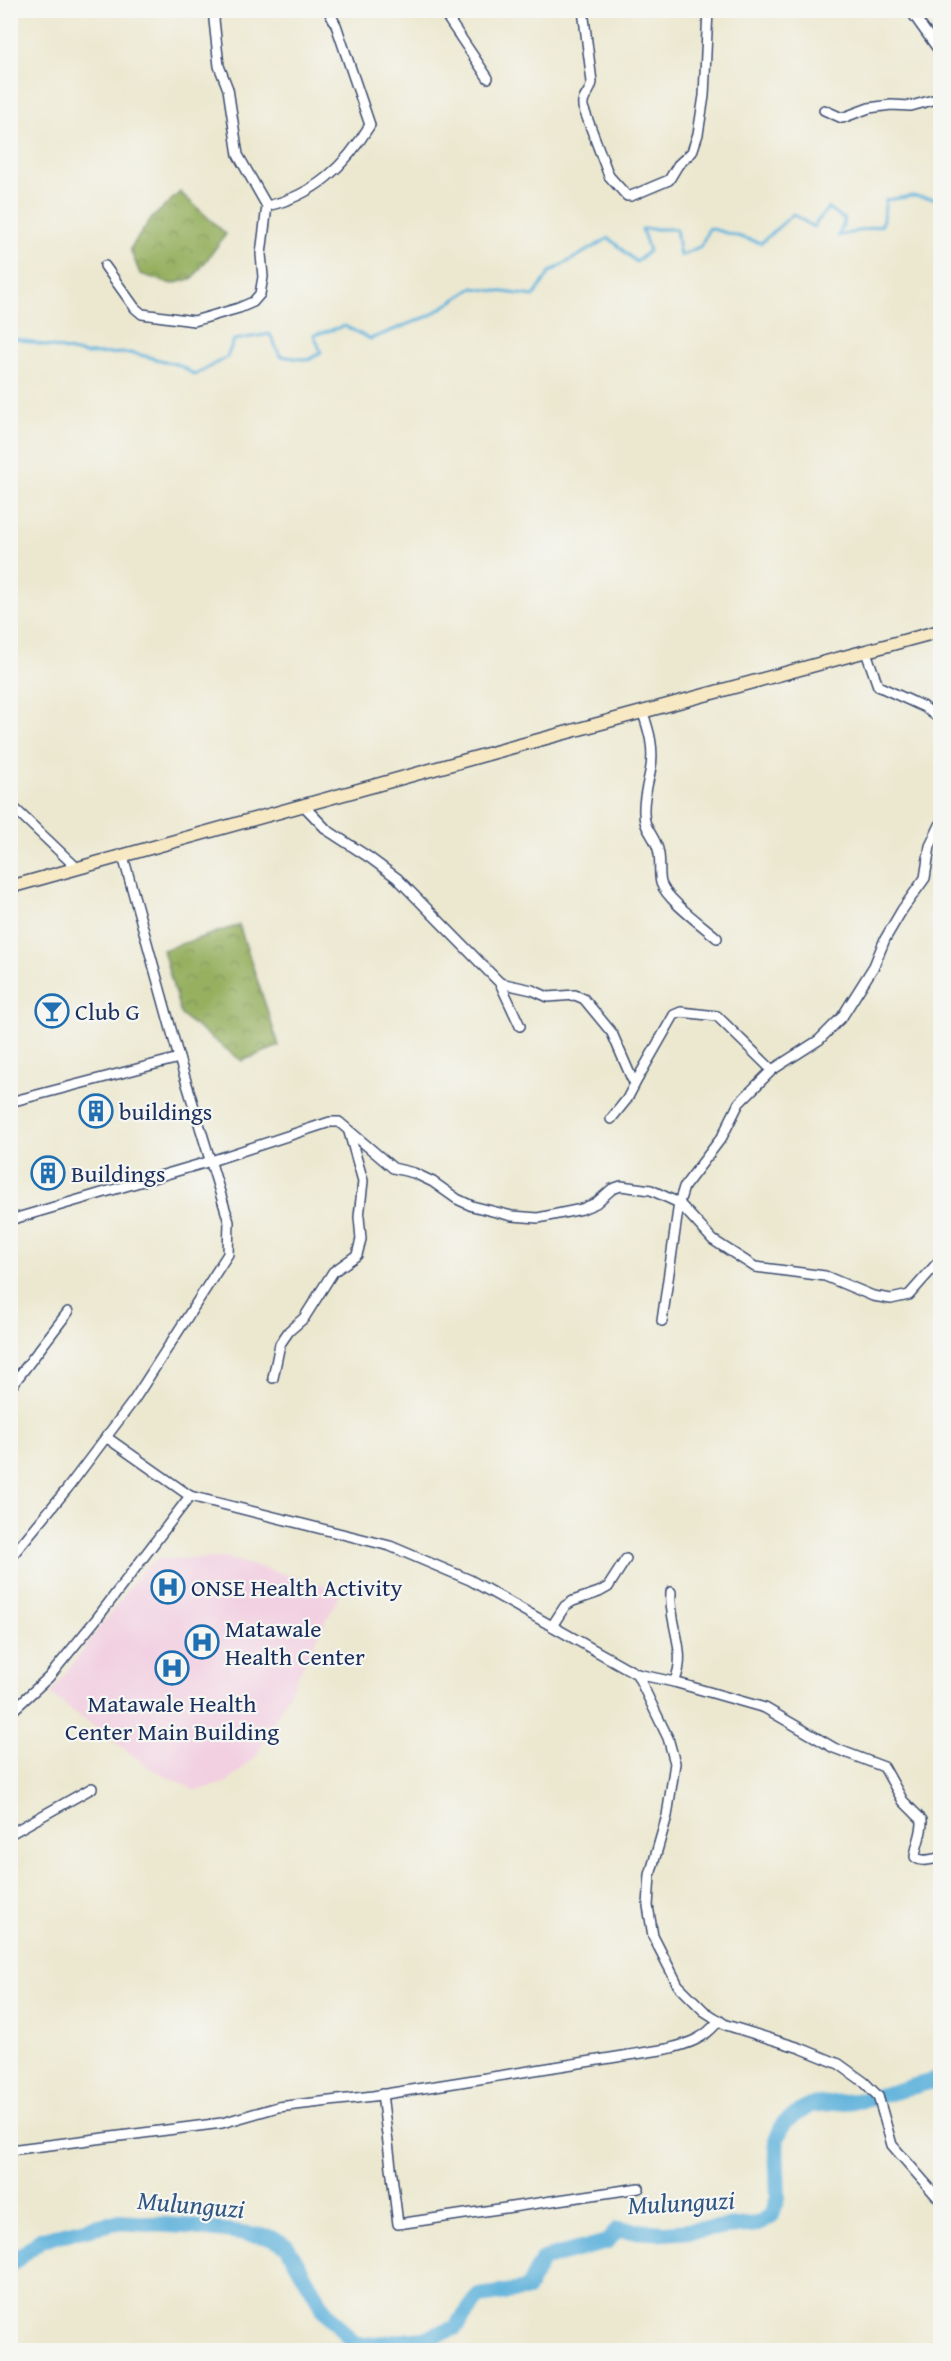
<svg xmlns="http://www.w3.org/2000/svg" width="951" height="2361" font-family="'Gentium Book Plus',serif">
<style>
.built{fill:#f2cfe1}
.forest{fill:url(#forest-crowns);stroke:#587060;stroke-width:1.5}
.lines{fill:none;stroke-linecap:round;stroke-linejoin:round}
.stream{stroke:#60b2db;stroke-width:3}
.river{stroke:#60b2db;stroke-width:16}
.minor-casing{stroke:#3a4b6f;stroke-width:12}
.secondary-casing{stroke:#3a4b6f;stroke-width:15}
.minor{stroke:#fff;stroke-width:9}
.secondary{stroke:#f7e9c3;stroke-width:12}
.labels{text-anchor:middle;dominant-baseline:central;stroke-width:4.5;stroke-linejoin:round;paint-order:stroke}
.poi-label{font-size:24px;fill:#1b2f5e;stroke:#f6f6f2;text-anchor:start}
.water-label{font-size:26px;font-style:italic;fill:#305684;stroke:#f6f6f2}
</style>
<defs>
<pattern id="forest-crowns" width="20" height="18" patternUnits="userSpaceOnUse" patternTransform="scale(1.5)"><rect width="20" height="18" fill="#96b061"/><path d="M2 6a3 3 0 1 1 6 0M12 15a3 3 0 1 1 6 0" fill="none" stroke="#7a9053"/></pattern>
</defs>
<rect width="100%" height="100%" fill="#f6f6f2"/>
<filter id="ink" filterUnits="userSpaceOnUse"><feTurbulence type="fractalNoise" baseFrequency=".0167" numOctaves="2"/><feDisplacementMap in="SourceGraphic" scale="12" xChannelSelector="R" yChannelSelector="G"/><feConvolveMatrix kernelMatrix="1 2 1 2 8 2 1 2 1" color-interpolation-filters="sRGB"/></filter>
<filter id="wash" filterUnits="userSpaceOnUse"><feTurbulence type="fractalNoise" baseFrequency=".008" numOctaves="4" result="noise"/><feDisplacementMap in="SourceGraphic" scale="24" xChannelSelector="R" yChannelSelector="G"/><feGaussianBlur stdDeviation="1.35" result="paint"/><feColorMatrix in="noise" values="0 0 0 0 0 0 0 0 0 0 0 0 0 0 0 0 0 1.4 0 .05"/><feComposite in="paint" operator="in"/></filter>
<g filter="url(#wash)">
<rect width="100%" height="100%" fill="#ece8d0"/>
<polygon class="built" points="226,1558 342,1590 257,1755 227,1782 196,1791 150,1768 50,1694 141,1572 157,1559"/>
<g class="forest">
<polygon points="180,192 226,234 193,278 172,284 140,274 130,249 150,220"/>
<polygon points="239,925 279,1046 242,1061 181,1015 163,950"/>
</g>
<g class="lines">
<polyline class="stream" points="10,340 12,338 85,354 133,353 179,365 195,375 227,357 234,340 270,334 280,356 309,360 321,352 314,335 345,326 370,339 429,316 473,288 534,296 550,272 609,238 636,262 649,251 642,229 676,229 680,256 701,246 709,228 761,243 793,214 813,227 828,208 845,220 838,236 882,225 886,200 912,196 940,199"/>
<polyline class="river" points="10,2265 42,2239 117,2222 186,2226 272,2237 287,2246 323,2308 356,2346 424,2339 455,2328 479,2296 527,2289 543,2259 607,2242 617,2230 666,2233 758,2224 772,2215 778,2198 776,2140 784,2123 810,2105 865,2100 940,2079"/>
</g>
</g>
<g filter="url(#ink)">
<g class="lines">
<g class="minor-casing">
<g id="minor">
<polyline points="442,10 445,14 457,15 473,10"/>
<path d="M583,10L592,82C591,92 581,98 583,107L609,176L627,196H631L669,180L678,165L692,152L698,134L704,96L708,10"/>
<polyline points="910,10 940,52"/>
<polyline points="445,14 488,78"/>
<polyline points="824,110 842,118 869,108 891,105 911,106 940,98"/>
<path d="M267,206C315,195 345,166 370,125L336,25L328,10"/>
<polyline points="105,266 135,308 142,314 194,321 239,308 253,302 260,294 263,277 261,254 267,206 238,155 228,89 219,66 214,20 216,10"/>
<polyline points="866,652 878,686 924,707 940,719"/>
<path d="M643,713C649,731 654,747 651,767C649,780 644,794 644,808C643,829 651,830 657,846C662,858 658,871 661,883C667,900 702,925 717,938"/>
<polyline points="10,804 78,869"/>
<polyline points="303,805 327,830 370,858 397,878 500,983 520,1026"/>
<polyline points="500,983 532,990 548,997 575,995 584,999 612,1033 632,1079 638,1078 674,1015 681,1012 717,1016 772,1070"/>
<polyline points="10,1102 179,1058"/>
<polyline points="611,1119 627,1099 638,1078"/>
<polyline points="679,1203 713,1240 755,1267 825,1276 873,1296 891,1299 909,1295 940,1260"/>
<polyline points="10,1220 211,1161 330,1122 339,1122 393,1168 414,1173 433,1182 457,1199 472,1206 512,1216 538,1218 582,1209 596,1203 612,1189 621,1186 651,1190 679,1203 684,1187 722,1137 739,1103 772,1070 819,1040 842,1017 874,966 885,939 902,910 925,878 930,846 940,825"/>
<polyline points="662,1321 679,1203"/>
<polyline points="273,1378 280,1344 289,1331 304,1318 333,1272 357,1255 361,1239 359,1217 363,1181 349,1132"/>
<polyline points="10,1388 68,1312"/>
<path d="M190,1496L390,1546L470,1580L637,1674L674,1682L765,1708L834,1748L884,1767L903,1801L922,1820C923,1833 916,1844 915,1857C922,1863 932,1859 940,1858"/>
<polyline points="10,1558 67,1489 134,1400 228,1254 229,1222 179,1058 123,856"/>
<path d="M671,1592C668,1623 689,1653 674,1682"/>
<polyline points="552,1626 565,1606 573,1601 599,1592 608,1587 626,1559"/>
<polyline points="637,1674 668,1738 675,1763 667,1816 650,1875 648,1906 653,1936 678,1985 704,2011 726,2025 800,2048 839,2064 864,2082 878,2096 892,2145 940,2200"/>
<polyline points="10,1713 49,1677 98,1617 190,1496 106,1437"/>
<polyline points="10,1834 92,1788"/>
<polyline points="382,2094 398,2224 639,2188"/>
<path d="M10,2150L222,2123L278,2107L373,2096L667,2049C688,2044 705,2039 719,2020"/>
</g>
</g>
<g class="secondary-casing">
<polyline id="secondary" points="10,887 513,747 940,631"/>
</g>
<use href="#minor" class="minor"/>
<use href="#secondary" class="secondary"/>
</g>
</g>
<defs>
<g id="bar-ring" transform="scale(1.725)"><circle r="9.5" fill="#f6f6f2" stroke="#1f6fb2" stroke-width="1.5"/><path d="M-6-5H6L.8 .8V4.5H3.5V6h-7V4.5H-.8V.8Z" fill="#1f6fb2"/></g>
<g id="building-ring" transform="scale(1.725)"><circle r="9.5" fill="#f6f6f2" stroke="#1f6fb2" stroke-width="1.5"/><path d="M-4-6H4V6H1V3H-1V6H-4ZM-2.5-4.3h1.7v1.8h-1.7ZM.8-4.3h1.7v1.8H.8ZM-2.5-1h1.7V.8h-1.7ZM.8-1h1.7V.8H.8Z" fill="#1f6fb2"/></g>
<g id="hospital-ring" transform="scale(1.725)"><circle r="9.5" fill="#f6f6f2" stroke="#1f6fb2" stroke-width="1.5"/><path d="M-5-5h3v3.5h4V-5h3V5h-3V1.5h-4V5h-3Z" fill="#1f6fb2"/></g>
</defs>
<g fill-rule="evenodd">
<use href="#bar-ring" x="52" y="1011"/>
<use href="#building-ring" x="96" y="1111"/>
<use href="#building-ring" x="48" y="1173"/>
<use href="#hospital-ring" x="168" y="1587"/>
<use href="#hospital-ring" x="202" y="1642"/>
<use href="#hospital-ring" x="172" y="1668"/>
</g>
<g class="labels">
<g class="poi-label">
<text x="75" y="1011">Club G</text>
<text x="119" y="1111">buildings</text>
<text x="71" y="1173">Buildings</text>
<text x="191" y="1587">ONSE Health Activity</text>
<text x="225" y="1628">Matawale<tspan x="225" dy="28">Health Center</tspan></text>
<text x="172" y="1703" text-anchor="middle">Matawale Health<tspan x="172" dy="28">Center Main Building</tspan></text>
</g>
<g class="water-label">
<text transform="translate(681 2202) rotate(-3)">Mulunguzi</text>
<text transform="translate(191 2204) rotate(5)">Mulunguzi</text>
</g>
</g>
<rect width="951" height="2361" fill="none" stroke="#f6f6f2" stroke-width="36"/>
</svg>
